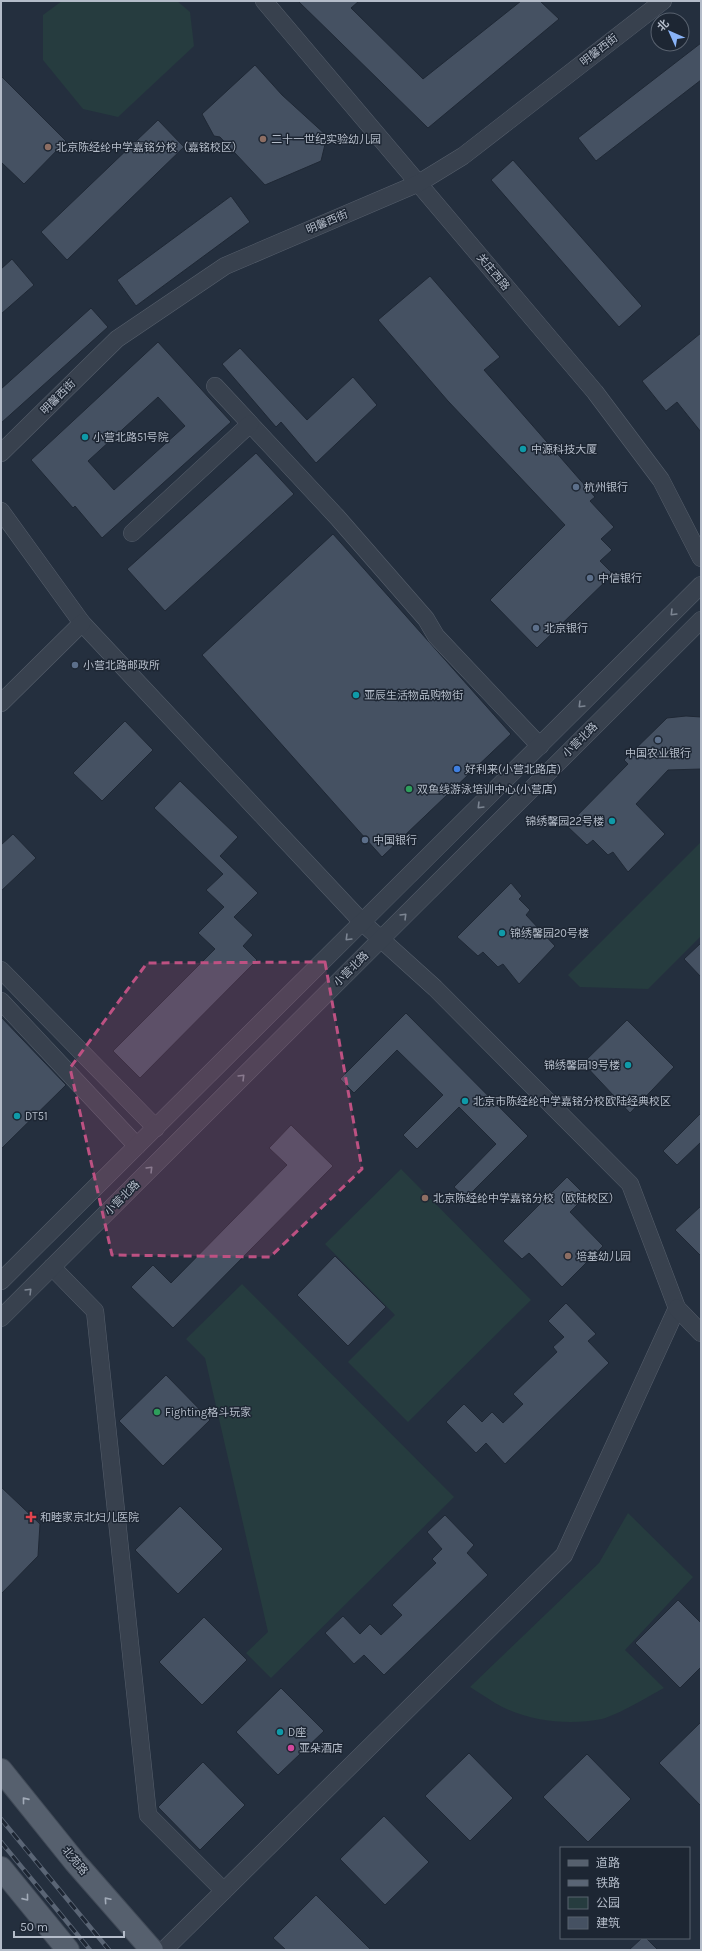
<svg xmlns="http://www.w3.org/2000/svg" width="702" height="1951" font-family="Karla,'Noto Sans SC',sans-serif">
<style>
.green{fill:#263c3f}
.building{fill:#455162;stroke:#1f2835;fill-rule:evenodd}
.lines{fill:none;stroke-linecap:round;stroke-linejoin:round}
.minor-casing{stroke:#565f6c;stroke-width:18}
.major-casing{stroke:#414a57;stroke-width:24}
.minor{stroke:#38414e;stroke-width:17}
.major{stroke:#56606e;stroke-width:22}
.rail-casing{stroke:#5a6575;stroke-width:4.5}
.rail{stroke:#1d2633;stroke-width:3;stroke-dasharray:9;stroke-linecap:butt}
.oneway{stroke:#7c8592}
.oneway2{stroke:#a1aab7}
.marked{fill:#bd5182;fill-opacity:0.2;stroke:#bd5182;stroke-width:3;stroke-dasharray:8 5;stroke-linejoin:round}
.education-dot{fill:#8d6e63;stroke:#1d2633;stroke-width:1.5}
.culture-dot{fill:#0f9aa8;stroke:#1d2633;stroke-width:1.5}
.service-dot{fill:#5c6f8a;stroke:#1d2633;stroke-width:1.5}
.shop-dot{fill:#3f7fe0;stroke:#1d2633;stroke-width:1.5}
.leisure-dot{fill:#2e9e5b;stroke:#1d2633;stroke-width:1.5}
.health-dot{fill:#e0444e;stroke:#1d2633;stroke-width:1.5}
.hotel-dot{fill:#d1479c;stroke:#1d2633;stroke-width:1.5}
.labels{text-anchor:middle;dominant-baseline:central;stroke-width:3;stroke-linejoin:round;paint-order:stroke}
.street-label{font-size:11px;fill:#b4bcc9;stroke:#1d2633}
.poi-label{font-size:11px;fill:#b4bcc9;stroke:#1d2633;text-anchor:start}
</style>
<rect width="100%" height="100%" fill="#242f3e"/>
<g class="green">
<polygon points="62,1 177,1 190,12 194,46 118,117 83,109 43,60 43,15"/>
<polygon points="701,842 701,936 648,989 580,987 568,975"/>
<polygon points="401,1169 531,1300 408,1422 348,1362 395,1315 325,1244"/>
<polygon points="242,1284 454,1497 271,1678 246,1653 268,1632 205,1358 186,1339"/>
<path d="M628,1513L693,1577L625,1650L664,1688C647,1697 620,1714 602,1719C567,1726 526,1721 495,1703C487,1698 478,1692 470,1687L599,1563Z"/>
</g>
<g class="building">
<polygon points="298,1 359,1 351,8 423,79 521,1 540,1 559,19 428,128"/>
<polygon points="701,43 701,80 596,161 578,138"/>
<polygon points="255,65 282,95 327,136 321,161 265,185 220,137 214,136 202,114"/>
<polygon points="1,76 66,141 24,184 1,162"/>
<polygon points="158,120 184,147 67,260 41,232"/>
<polygon points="513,160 642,306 619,327 491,180"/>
<polygon points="231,196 250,222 136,306 117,280"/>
<polygon points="12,259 34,285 1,314 1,269"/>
<polygon points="430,276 500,357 484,370 595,497 590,501 614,527 601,539 612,550 600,561 613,574 537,648 490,600 565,525 448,401 378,320"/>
<polygon points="91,308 108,327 1,423 1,389"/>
<polygon points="701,333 701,432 677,402 666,411 642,381"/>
<path d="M158,342L231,422L102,538L75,506L73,508L31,460ZM158,397L185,426L114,490L88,461Z"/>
<polygon points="240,348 307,420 353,377 377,405 316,463 281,422 276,427 222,364"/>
<polygon points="256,453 294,494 165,611 127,569"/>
<polygon points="333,534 511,734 382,857 202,655"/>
<polygon points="686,716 701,717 701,769 668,770 636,804 665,834 628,872 613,852 608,855 593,840 587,845 567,826 628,764 624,760 667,718"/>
<polygon points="125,721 153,750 102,801 73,773"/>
<polygon points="180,781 238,837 220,856 258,893 234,917 253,935 243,946 257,960 140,1078 113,1051 215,949 198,933 224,907 206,890 223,874 154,808"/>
<polygon points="13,834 36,858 1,891 1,845"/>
<polygon points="511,883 522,896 519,899 530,910 526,915 555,946 519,984 503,964 498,967 483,952 478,956 457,937"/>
<polygon points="701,943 701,977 684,959"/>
<polygon points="406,1013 528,1136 466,1198 454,1187 496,1144 459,1107 417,1149 403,1135 443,1095 397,1050 354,1093 340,1079"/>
<polygon points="1,1017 66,1085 1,1149"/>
<polygon points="627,1020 674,1067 630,1113 583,1063"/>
<polygon points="701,1113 701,1142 677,1165 663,1151"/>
<polygon points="291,1125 333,1166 173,1328 131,1287 153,1265 171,1283 287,1165 269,1148"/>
<polygon points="567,1177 586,1196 570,1212 603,1246 562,1287 529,1253 522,1259 503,1241"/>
<polygon points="701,1206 701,1256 675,1230"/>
<polygon points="335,1256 386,1307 348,1346 297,1295"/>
<polygon points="566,1303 596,1334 588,1341 609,1363 505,1464 486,1443 476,1453 446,1422 464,1404 482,1422 492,1412 503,1423 523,1404 513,1394 557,1352 553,1347 564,1337 548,1321"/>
<polygon points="166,1375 210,1420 163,1466 119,1421"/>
<polygon points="1,1487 40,1524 38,1556 1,1594"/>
<polygon points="180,1506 223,1549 178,1594 135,1550"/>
<polygon points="445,1515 474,1545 467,1553 488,1575 384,1675 364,1655 354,1664 325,1633 343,1616 360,1634 370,1624 381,1635 402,1615 392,1605 436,1563 432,1559 442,1549 427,1532"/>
<polygon points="678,1600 701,1623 701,1667 680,1688 635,1643"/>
<polygon points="204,1617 247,1660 202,1705 159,1662"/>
<polygon points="281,1688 324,1731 278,1775 236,1732"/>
<polygon points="701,1722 701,1806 659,1763"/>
<polygon points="469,1753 513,1798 470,1841 425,1796"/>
<polygon points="587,1754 631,1799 588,1842 543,1797"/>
<polygon points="203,1762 245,1805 200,1850 158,1807"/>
<polygon points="384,1816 429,1862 385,1905 340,1859"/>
<polygon points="316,1895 371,1950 286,1950 273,1938"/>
<polygon points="642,1938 646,1938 658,1950 629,1950"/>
</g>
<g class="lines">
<g class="minor-casing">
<g id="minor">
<polyline points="264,1 595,392 661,480 701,558"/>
<polyline points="215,386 337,517 426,619 436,636 540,746"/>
<polyline points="1,453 117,339 225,266 419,183 463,156 663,1"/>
<polyline points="1,511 82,623 363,923 435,988 630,1184 677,1308 564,1555 164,1950"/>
<polyline points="132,533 250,424"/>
<polyline points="1,703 82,623"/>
<polyline points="1,970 156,1128"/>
<polyline points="1,1001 137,1146"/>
<polyline points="52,1267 95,1311 148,1815 224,1891"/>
<polyline points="1,1281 701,585"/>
<polyline points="677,1308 701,1333"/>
<polyline points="1,1318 701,620"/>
</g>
</g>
<g class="major-casing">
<g id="major">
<polyline points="1,1770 75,1862 152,1950"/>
<polyline points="1,1868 68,1950"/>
</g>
</g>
<use href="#minor" class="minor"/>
<use href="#major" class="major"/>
<g class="rail-casing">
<g id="rail">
<polyline points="1,1819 109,1950"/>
<polyline points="1,1842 90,1950"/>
</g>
</g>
<use href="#rail" class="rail"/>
</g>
<defs><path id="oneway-chevron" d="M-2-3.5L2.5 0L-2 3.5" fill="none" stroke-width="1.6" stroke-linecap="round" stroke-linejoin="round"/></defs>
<g class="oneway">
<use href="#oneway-chevron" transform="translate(673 613) rotate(135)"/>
<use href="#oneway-chevron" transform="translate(581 705) rotate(135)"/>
<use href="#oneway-chevron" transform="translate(480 806) rotate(135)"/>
<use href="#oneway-chevron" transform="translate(404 916) rotate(-45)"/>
<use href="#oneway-chevron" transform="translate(348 938) rotate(135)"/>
<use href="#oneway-chevron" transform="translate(242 1077) rotate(-45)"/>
<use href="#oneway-chevron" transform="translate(150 1169) rotate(-45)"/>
<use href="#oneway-chevron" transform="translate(29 1291) rotate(-45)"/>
</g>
<g class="oneway2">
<use href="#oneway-chevron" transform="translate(25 1800) rotate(-129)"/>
<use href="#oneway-chevron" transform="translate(26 1898) rotate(51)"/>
<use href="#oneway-chevron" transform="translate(107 1900) rotate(-131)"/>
</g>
<path class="marked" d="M325,962L362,1169L270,1257L112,1255L70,1068L147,963Z"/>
<g class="education-dot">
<circle cx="263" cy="139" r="4"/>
<circle cx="48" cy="147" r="4"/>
<circle cx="425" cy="1198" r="4"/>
<circle cx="568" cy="1256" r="4"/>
</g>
<g class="culture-dot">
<circle cx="85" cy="437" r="4"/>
<circle cx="523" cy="449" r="4"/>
<circle cx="356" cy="695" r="4"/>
<circle cx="612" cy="821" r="4"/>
<circle cx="502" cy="933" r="4"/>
<circle cx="628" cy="1065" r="4"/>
<circle cx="465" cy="1101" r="4"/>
<circle cx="17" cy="1116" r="4"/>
<circle cx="280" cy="1732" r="4"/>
</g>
<g class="service-dot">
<circle cx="576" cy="487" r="4"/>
<circle cx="590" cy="578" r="4"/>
<circle cx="536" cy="628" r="4"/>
<circle cx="75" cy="665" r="4"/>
<circle cx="658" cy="740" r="4"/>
<circle cx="365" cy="840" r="4"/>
</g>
<circle class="shop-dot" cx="457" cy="769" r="4"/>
<g class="leisure-dot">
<circle cx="409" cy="789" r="4"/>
<circle cx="157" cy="1412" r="4"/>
</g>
<path class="health-dot" d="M29 1511h4v4h4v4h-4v4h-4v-4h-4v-4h4z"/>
<circle class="hotel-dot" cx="291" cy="1748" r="4"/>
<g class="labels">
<g class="street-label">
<text transform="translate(599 50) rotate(-38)">明馨西街</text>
<text transform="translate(327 222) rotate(-23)">明馨西街</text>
<text transform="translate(493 272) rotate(50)">关庄西路</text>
<text transform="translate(58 397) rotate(-45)">明馨西街</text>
<text transform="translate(580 740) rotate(-45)">小营北路</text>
<text transform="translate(351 969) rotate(-45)">小营北路</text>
<text transform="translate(122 1198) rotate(-45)">小营北路</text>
<text transform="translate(75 1861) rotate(50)">北苑路</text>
</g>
<g class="poi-label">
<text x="271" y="139">二十一世纪实验幼儿园</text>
<text x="56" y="147">北京陈经纶中学嘉铭分校（嘉铭校区）</text>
<text x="93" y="437">小营北路51号院</text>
<text x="531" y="449">中源科技大厦</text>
<text x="584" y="487">杭州银行</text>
<text x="598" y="578">中信银行</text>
<text x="544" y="628">北京银行</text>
<text x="83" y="665">小营北路邮政所</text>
<text x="364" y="695">亚辰生活物品购物街</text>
<text x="658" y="753" text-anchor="middle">中国农业银行</text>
<text x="465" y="769">好利来(小营北路店)</text>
<text x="417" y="789">双鱼线游泳培训中心(小营店)</text>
<text x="604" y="821" text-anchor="end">锦绣馨园22号楼</text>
<text x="373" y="840">中国银行</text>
<text x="510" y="933">锦绣馨园20号楼</text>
<text x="620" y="1065" text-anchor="end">锦绣馨园19号楼</text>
<text x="473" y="1101">北京市陈经纶中学嘉铭分校欧陆经典校区</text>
<text x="25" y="1116">DT51</text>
<text x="433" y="1198">北京陈经纶中学嘉铭分校（欧陆校区）</text>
<text x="576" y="1256">培基幼儿园</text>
<text x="165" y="1412">Fighting格斗玩家</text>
<text x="40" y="1517">和睦家京北妇儿医院</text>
<text x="288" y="1732">D座</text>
<text x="299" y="1748">亚朵酒店</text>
</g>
</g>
<rect width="702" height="1951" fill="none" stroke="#b4bcc9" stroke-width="4"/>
<rect x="560" y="1847" width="130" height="92" fill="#1d2633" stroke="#59626f"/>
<rect x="568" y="1860" width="20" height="6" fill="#56606e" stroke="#59626f"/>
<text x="596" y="1867" font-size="12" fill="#b4bcc9">道路</text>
<rect x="568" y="1880" width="20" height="6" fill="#5a6575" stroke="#59626f"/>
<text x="596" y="1887" font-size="12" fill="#b4bcc9">铁路</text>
<rect x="568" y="1897" width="20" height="12" fill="#263c3f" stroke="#59626f"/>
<text x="596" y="1907" font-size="12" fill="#b4bcc9">公园</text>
<rect x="568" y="1917" width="20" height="12" fill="#455162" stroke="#59626f"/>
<text x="596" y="1927" font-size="12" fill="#b4bcc9">建筑</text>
<g transform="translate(670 32) rotate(315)"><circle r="19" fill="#1d2633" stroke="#59626f"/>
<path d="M0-3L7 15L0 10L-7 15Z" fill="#8ab4f8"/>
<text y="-6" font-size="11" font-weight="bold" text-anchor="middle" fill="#b4bcc9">北</text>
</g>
<path d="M14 1931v6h110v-6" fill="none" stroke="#b4bcc9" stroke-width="2"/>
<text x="20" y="1931" font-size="12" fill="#b4bcc9" stroke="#1d2633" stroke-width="3" paint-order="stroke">50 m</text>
</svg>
